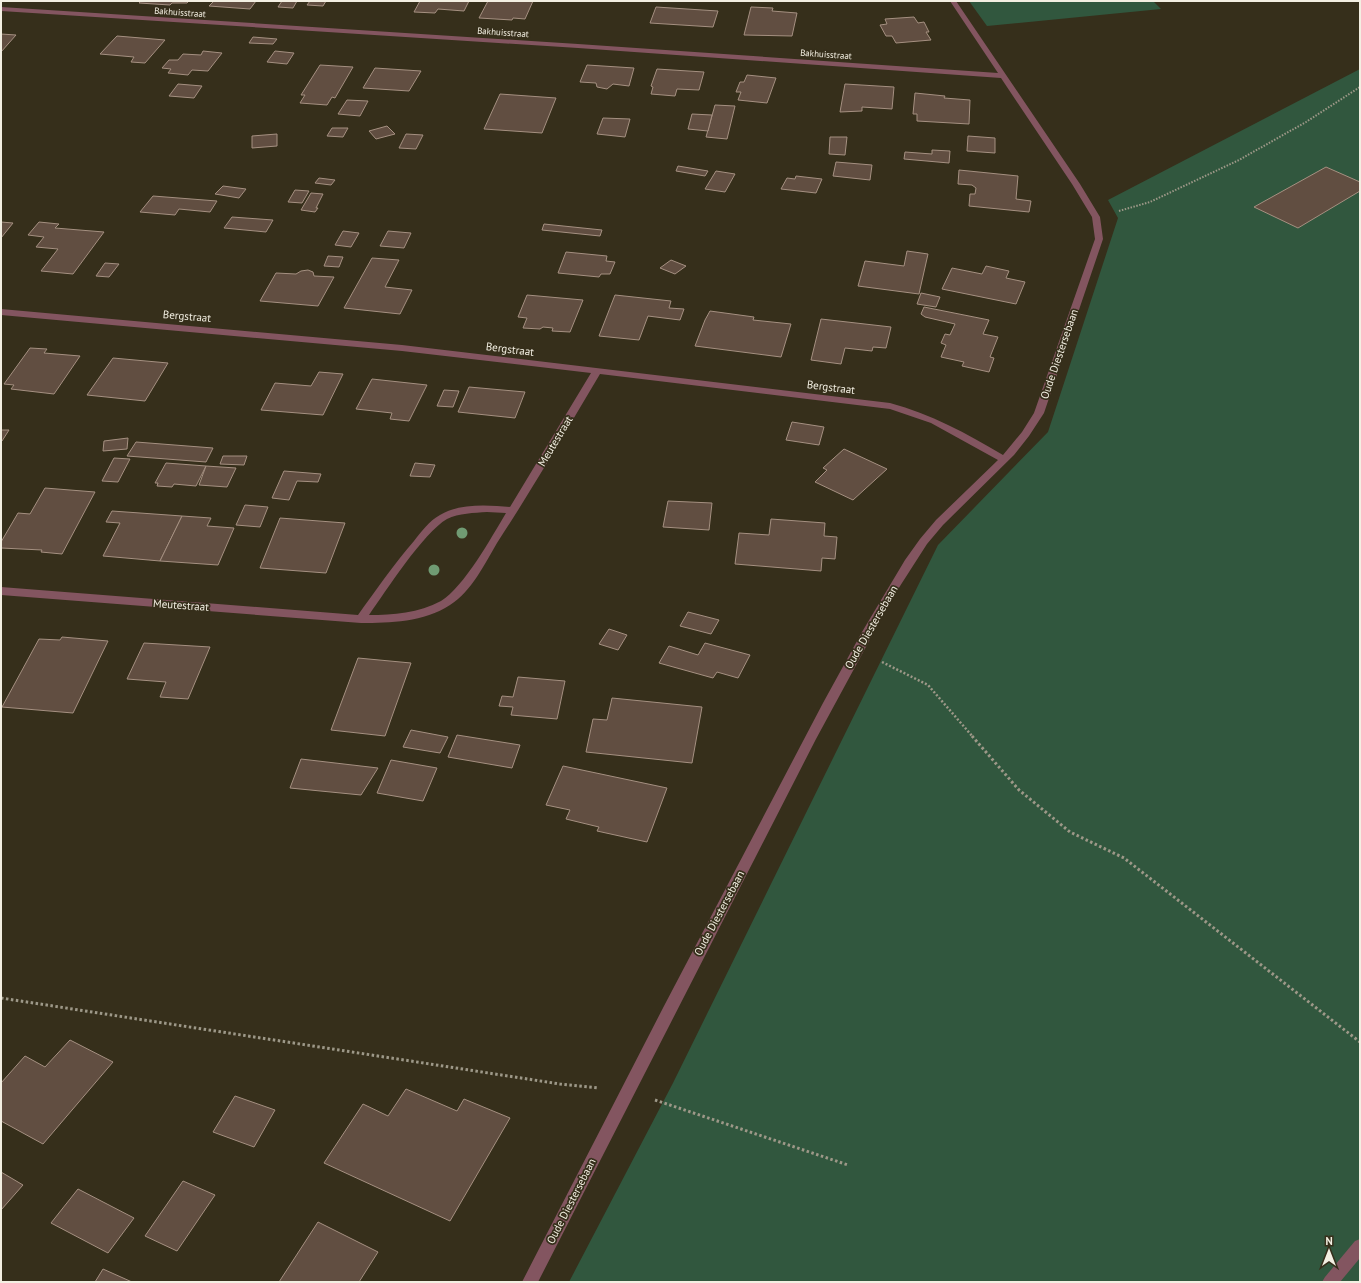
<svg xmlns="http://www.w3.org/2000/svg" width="1361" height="1283" font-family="'PT Sans',sans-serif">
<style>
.green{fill:#31573e}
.building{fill:#614e41;stroke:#a59081}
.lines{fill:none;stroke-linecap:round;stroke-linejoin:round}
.path-far2{stroke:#9d9888;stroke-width:2;stroke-dasharray:1.5 1.5;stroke-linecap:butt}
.path-far1{stroke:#9d9888;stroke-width:2.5;stroke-dasharray:2 2;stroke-linecap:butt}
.path{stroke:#9d9888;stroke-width:3;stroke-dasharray:2.5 2.5;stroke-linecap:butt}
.minor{fill:#835560;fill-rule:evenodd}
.tree{fill:#709b73}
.labels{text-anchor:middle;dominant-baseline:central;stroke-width:3.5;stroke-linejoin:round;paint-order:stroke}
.far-street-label{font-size:9px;fill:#f3efe2;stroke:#362f1b}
.street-label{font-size:11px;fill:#f3efe2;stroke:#362f1b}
</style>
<rect width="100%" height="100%" fill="#362f1b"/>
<g class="green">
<polygon points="969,1 1153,1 1161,9 987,26"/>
<polygon points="1360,69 1360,1282 569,1282 673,1083 938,545 1048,432 1118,218 1108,200"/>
</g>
<g class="building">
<polygon points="141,1 189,1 187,3 172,3 170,5 139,3"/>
<polygon points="214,1 256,1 250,9 209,6"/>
<polygon points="282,1 297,1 293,8 278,7"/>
<polygon points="310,1 326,1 323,6 307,5"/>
<polygon points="420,1 469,1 464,11 438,9 435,13 414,12"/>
<polygon points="488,1 533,1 525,19 513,18 512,20 479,18"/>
<polygon points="656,7 718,11 713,27 650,23"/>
<polygon points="751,7 773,8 772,11 797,13 792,36 744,35"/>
<polygon points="914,17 918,23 924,22 929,32 926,32 931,40 896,43 892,36 886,36 880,25 887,24 885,19"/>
<polygon points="1,34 16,35 1,52"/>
<polygon points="117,36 165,40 145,63 131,62 134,57 100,54"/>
<polygon points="253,37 277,39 273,44 249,43"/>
<polygon points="203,51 222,53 208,71 192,70 188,75 168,73 171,69 162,68 169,60 178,60 183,54 201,55"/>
<polygon points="275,51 294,53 287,64 267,62"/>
<polygon points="320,65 353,67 335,98 332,97 327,105 300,103 305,95 301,95"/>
<polygon points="587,65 634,68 629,86 613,84 607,89 597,87 596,83 580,82"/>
<polygon points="375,68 421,71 409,91 363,88"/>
<polygon points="657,69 704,72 699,90 677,89 675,96 651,94 653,87 651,86"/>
<polygon points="747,75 776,78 767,103 738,100 741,92 736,92 740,82 744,82"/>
<polygon points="178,84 202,86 194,98 169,96"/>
<polygon points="845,84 894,87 892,109 862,107 862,111 840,112"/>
<polygon points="915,93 945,96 944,98 970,100 969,124 917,121 917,114 913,114"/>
<polygon points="500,94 556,98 542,133 484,129"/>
<polygon points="347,100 368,101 360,116 338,114"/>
<polygon points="715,105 735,106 727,139 706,137"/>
<polygon points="692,114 712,115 708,131 688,129"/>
<polygon points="603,118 630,119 625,137 597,134"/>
<polygon points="387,126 395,134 376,139 369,131"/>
<polygon points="332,128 348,128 343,137 327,136"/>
<polygon points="277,134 277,146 252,148 252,136"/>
<polygon points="406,134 423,135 416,149 399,148"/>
<polygon points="968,136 995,138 995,153 967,151"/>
<polygon points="830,137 847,137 845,155 829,154"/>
<polygon points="932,150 950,151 949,163 904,159 905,152 932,154"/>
<polygon points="836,162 872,165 870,180 833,176"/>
<polygon points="678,166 708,171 705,176 676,171"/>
<polygon points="1326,167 1360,182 1360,191 1298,228 1254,207"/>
<polygon points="959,170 1018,176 1016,199 1031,201 1029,212 969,206 970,194 975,194 976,188 972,185 958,184"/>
<polygon points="716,171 735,174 725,192 705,189"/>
<polygon points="796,176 822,179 816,193 781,189 787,178 795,179"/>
<polygon points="319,178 335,180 331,185 315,183"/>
<polygon points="223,186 246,189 239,198 215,194"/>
<polygon points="295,190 309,191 302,203 288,202"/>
<polygon points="311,193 323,194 316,208 318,208 315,212 301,210"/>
<polygon points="153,196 217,201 210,212 179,209 175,215 140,212"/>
<polygon points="232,217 273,220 266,232 224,228"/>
<polygon points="1,222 13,223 1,238"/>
<polygon points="39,222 59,224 55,228 104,232 73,274 41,271 58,249 36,247 44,237 28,235"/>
<polygon points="544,224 602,230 600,236 542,230"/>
<polygon points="343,231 359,233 351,247 335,245"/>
<polygon points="388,231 411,233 404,248 380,246"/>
<polygon points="907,251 928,254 919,294 858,286 865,261 904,266"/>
<polygon points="566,252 607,256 606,261 615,262 610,274 601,274 599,277 558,273"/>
<polygon points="328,256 343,257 339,267 324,266"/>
<polygon points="372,258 399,260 385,287 412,290 400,314 344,308"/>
<polygon points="671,260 686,266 675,274 660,268"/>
<polygon points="105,263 119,264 109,277 96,276"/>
<polygon points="986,266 1009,271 1006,278 1025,282 1016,304 942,289 952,268 982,274"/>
<polygon points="308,270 313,272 314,276 334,277 318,306 260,301 276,273 296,274 301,271"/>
<polygon points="921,293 940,297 936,307 917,304"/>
<polygon points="527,295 583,300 570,332 552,331 553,328 543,327 540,329 523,328 527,318 518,317"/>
<polygon points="615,295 671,301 669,308 684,309 680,320 648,316 639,340 599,336"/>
<polygon points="924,307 989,320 983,334 998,337 990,357 994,358 989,372 962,366 964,362 941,357 946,345 941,343 945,334 950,335 955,324 925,317 921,314"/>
<polygon points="710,311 754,317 753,320 791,324 781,357 695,346 705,320"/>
<polygon points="821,319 891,327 886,348 873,347 872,351 845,348 841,364 811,360"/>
<polygon points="30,348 47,349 44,353 80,356 54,394 11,389 14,385 4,384"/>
<polygon points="113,358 168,363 145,401 87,395"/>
<polygon points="319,372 343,374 323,415 261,410 275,383 311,386"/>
<polygon points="372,379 427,385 409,421 390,419 392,413 356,409"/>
<polygon points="469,387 525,392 515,418 458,412"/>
<polygon points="444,390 459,391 453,407 437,406"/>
<polygon points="792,422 824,427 819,445 786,440"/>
<polygon points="1,430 9,430 2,441 1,441"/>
<polygon points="128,438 127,449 103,451 104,441"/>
<polygon points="136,442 213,448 206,462 127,456"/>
<polygon points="844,449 887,469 853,500 815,482 827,470 823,468"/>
<polygon points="223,456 247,456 244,465 220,464"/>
<polygon points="114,458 130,459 118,482 102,481"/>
<polygon points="166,463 206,466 196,486 174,484 172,487 157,486 158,483 155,483"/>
<polygon points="415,463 435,465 430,477 410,476"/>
<polygon points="206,466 236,468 227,487 199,485"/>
<polygon points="284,471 321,474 318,482 297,481 289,500 272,498"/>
<polygon points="45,488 95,492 62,554 41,552 42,550 1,548 1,542 18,513 30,514"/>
<polygon points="668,501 712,503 709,530 663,527"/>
<polygon points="245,505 268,507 260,527 236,525"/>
<polygon points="112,511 182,516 160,561 103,556 120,523 106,522"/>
<polygon points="182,516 211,518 207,526 234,528 218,565 160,561"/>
<polygon points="280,518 345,523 326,573 260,568"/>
<polygon points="771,519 825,523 824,536 837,537 835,559 822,558 821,571 735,564 739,533 769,535"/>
<polygon points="688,612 719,620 711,634 680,626"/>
<polygon points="609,629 627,635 618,650 599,644"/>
<polygon points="62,637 108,641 73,713 2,707 39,639 60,640"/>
<polygon points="144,643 210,647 188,699 160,697 166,682 127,679"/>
<polygon points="705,643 750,655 738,678 717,672 713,678 659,663 669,646 698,655"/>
<polygon points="358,658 411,663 385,736 331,730"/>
<polygon points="518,677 565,681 557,719 511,715 513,707 499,706 502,696 513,697"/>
<polygon points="612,698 702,707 692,763 586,752 593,719 607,720"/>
<polygon points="411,730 448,737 440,753 403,747"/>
<polygon points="457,735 520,745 512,768 448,757"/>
<polygon points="301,759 378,768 361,795 290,788"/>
<polygon points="391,760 437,768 423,801 377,793"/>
<polygon points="563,766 667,788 647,842 597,831 599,827 566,819 570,810 546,805"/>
<polygon points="70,1040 113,1062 43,1144 1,1121 1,1083 25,1056 45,1067"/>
<polygon points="406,1089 457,1111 464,1099 510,1118 450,1221 324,1163 363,1104 388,1116"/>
<polygon points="235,1096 275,1110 254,1147 213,1132"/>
<polygon points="1,1172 23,1185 1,1210"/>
<polygon points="183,1181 215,1195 177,1251 145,1236"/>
<polygon points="78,1189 134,1218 108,1253 51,1223"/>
<polygon points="318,1222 378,1252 359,1282 279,1282"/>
<polygon points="103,1269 132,1282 95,1282"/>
</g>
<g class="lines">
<polyline class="path-far2" points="1119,211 1150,202 1239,160 1306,122 1360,87"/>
<polyline class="path-far1" points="882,662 928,685 973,737"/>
<g class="path">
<polyline points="972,736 1019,790 1070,832 1124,858 1360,1042"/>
<polyline points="1,998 560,1084 598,1088"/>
<polyline points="655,1100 848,1165"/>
</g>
<g class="minor">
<path d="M950,1H956L1080,184L1100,217L1103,239L1044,413L1029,436L1014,455L943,525L927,544L893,597L816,739L538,1282H522L664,1006L823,703L862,632L905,560L920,539L936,520L998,460L931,423L890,409L600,374C566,431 533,488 497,543C484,565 472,591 450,605C424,622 390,623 361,623L1,595V587L358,615C376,590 394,564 414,541C421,532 429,521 440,515C460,503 488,505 510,507L591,373L402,351L1,315V309L402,345L890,403C931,414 966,433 1003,455L1022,432L1034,413L1095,239L1092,217L1072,184L1001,78L578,48L1,11V7L578,44L998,73ZM487,512L506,513C491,538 464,587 441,601C419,613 393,615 369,615C386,591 423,533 447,519C459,513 474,513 487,512Z"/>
<polygon points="1360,1239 1360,1258 1340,1282 1322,1282 1325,1277 1355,1241"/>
</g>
</g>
<g class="tree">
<circle cx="462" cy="533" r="5.5"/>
<circle cx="434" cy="570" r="5.5"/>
</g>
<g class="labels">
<g class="far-street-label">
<text transform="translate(180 12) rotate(4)">Bakhuisstraat</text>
<text transform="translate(503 32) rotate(4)">Bakhuisstraat</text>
<text transform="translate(826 54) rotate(4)">Bakhuisstraat</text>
</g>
<g class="street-label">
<text transform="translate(187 316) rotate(5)">Bergstraat</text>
<text transform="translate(510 349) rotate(7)">Bergstraat</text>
<text transform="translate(1059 354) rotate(-71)">Oude Diestersebaan</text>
<text transform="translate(831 387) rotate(7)">Bergstraat</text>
<text transform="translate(555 441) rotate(-59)">Meutestraat</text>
<text transform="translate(181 605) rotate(4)">Meutestraat</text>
<text transform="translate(871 627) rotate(-60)">Oude Diestersebaan</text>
<text transform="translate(719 913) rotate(-62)">Oude Diestersebaan</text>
<text transform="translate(571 1201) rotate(-63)">Oude Diestersebaan</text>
</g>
</g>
<rect width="1361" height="1283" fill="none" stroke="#f3efe2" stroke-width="4"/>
<g transform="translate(1329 1251)" stroke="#362f1b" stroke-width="3" paint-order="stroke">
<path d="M0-3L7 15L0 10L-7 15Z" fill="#f3efe2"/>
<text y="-6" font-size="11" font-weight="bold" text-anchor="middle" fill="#f3efe2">N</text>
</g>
</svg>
